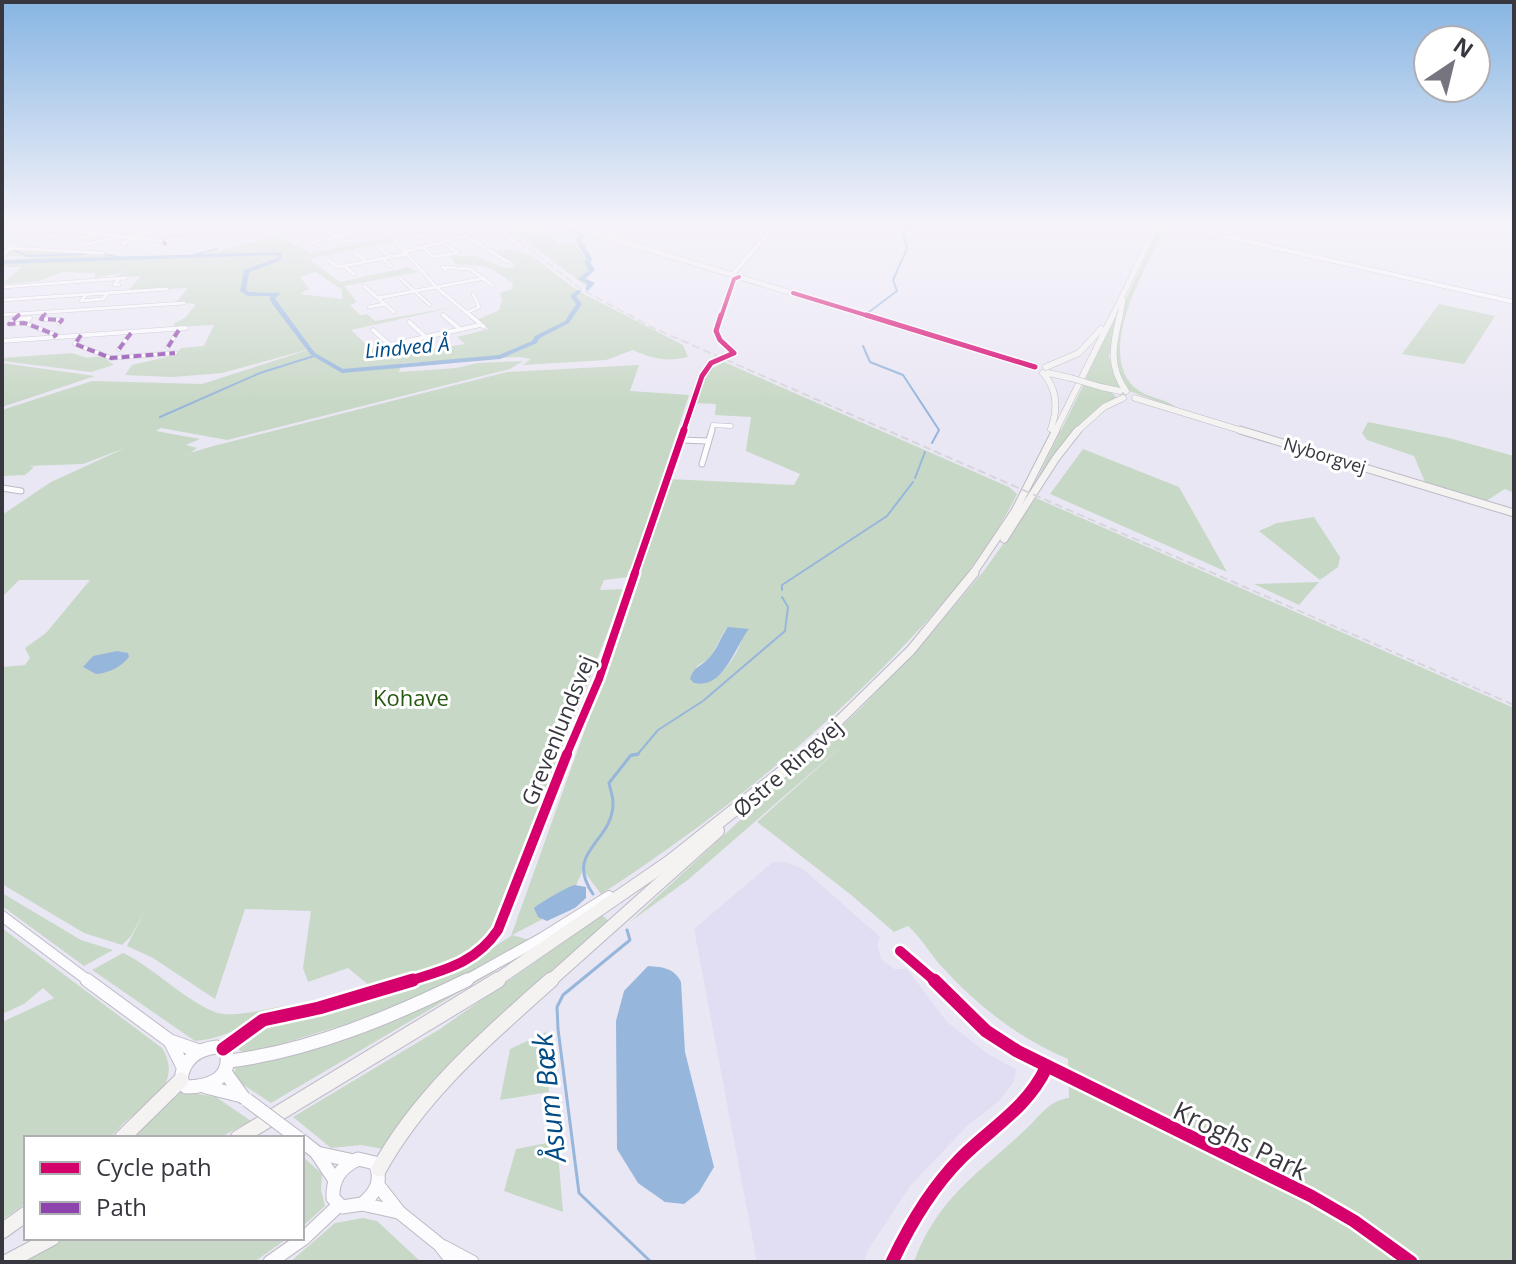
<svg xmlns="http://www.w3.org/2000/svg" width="1516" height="1264" font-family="'Open Sans',sans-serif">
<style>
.built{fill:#e1ddf3}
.green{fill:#c8d8c6;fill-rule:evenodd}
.water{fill:#97b6db}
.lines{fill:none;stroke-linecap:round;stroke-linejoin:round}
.stream-far1{stroke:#97b6db;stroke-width:2}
.stream{stroke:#97b6db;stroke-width:3}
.river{fill:#97b6db;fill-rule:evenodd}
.minor-far5-casing{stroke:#bcbac4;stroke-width:4}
.minor-far4-casing{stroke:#bcbac4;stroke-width:5}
.minor-far3-casing{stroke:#bcbac4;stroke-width:7}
.minor-far2-casing{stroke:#bcbac4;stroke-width:8}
.minor-far1-casing{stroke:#bcbac4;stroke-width:10}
.minor-casing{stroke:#bcbac4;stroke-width:12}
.tertiary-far2-casing{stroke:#bcbac4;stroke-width:5}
.tertiary-far1-casing{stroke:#bcbac4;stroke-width:12}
.tertiary-casing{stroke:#bcbac4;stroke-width:15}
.secondary-far5-casing{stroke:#bcbac4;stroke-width:6}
.secondary-far4-casing{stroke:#bcbac4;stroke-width:7}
.secondary-far3-casing{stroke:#bcbac4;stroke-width:9}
.secondary-far2-casing{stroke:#bcbac4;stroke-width:11}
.secondary-far1-casing{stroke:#bcbac4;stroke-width:14}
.secondary-casing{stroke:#bcbac4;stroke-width:17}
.minor-far5{stroke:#fcfbfd;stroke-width:3}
.minor-far4{stroke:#fcfbfd;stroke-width:4}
.minor-far3{stroke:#fcfbfd;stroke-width:5}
.minor-far2{stroke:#fcfbfd;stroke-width:6}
.minor-far1{stroke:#fcfbfd;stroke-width:8}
.minor{stroke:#fcfbfd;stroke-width:10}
.tertiary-far2{stroke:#fcfbfd;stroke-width:4}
.tertiary-far1{stroke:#fcfbfd;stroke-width:10}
.tertiary{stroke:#fcfbfd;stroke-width:13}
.secondary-far5{stroke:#f4f3f2;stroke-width:5}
.secondary-far4{stroke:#f4f3f2;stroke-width:6}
.secondary-far3{stroke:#f4f3f2;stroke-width:7}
.secondary-far2{stroke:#f4f3f2;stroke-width:9}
.secondary-far1{stroke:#f4f3f2;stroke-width:12}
.secondary{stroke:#f4f3f2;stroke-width:15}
.rail{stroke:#d6d6da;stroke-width:2;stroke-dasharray:8 4;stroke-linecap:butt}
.minor-bridge-casing{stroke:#bcbac4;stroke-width:5;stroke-linecap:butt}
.tertiary-bridge-casing{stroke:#bcbac4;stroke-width:15;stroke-linecap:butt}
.secondary-bridge-casing{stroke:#bcbac4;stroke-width:7;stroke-linecap:butt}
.minor-bridge{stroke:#fcfbfd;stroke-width:4}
.tertiary-bridge{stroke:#fcfbfd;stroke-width:13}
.secondary-bridge{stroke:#f4f3f2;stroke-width:6}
.quiet-far1{stroke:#8e44ad;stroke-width:3;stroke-dasharray:6 3;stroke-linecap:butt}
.quiet{stroke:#8e44ad;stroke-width:4;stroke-dasharray:8 4;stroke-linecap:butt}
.cycleway-far5-casing{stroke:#fff;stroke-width:7}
.cycleway-far4-casing{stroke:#fff;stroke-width:8}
.cycleway-far3-casing{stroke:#fff;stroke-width:11}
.cycleway-far2-casing{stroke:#fff;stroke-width:13}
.cycleway-far1-casing{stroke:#fff;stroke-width:15}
.cycleway-casing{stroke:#fff;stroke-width:18}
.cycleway-far5{stroke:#d6006c;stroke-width:4}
.cycleway-far4{stroke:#d6006c;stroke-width:5}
.cycleway-far3{stroke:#d6006c;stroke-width:7}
.cycleway-far2{stroke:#d6006c;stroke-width:8}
.cycleway-far1{stroke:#d6006c;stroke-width:10}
.cycleway{stroke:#d6006c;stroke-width:13}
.labels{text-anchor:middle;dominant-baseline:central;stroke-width:6;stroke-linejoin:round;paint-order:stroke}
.far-street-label{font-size:18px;fill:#383740;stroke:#fff}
.far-water-label{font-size:20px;font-style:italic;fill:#014b85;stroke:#fff}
.park-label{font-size:22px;fill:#28580f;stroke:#fff}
.street-label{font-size:22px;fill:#383740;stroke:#fff}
.near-street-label{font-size:26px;fill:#383740;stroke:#fff}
.near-water-label{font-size:28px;font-style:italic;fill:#014b85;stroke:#fff}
</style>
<rect width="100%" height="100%" fill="#eae7f4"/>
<polygon class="built" points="773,862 786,862 803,869 880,937 877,945 881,959 894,969 907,969 947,1022 988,1054 1016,1069 1014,1081 999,1101 967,1126 910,1186 868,1250 864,1262 757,1262 694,929"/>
<g class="green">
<polygon points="506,225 556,225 544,230 560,245 574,243 587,260 590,269 584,276 593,283 588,288"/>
<path d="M1160,225H1167C1148,264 1095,349 1134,387C1147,399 1167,398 1178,409L1127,390L1114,362L1117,336L1126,299Z"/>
<path d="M278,236L310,253L390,238L393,241L309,259L340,282L409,267L418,272L344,286L357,302L350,305L360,315L367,314L375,321L455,307L351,330L371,349L382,346L389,353L417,347L422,351L465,344L457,337L489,329L477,320L499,310L502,300L500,293L512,289L513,284C485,262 487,267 455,264L450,256H474L509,269L516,265L491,252L511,249L532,256L578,291L683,345L688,357C668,362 652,359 633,350L606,360L523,365L531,359L519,357L402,363L399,372L456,368L478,363L523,361L510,369L227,440L161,428L156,431L200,439L186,445L197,448L180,461L190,453L213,446L507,372L639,365L630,391L689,395L629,577L604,580L600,590L625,589L489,932L465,956L370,986L348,968L308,982L303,968L311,911L245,909L215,999L153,958L127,946L147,906L131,936L122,945L84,933L2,884V667L25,665L30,658L25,648L46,633L90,580H19L2,597V515L51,482L125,448L83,464L28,466L34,467L25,475L2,476V410L92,381L202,384L317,347L222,373L173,377L125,375L132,365L175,355L181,348L204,346L214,325L175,327L174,324L186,317L196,304L176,302L188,288L128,291L141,276L115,277L139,263L121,273L95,278V273L62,272L39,281L2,284L22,267H2V260L44,257C29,257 13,255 2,256L11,248C71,254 129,259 188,256C218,254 249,241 278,236ZM316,272L342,290V299L300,294L309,289L300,277Z"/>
<polygon points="1439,304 1495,316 1464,364 1402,354"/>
<polygon points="1117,312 1120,312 1109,357 1121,389 1085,380"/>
<polygon points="72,353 87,358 102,356 114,365 91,372 2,361 2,358"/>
<path d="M724,362L1009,487L1017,494C988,554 942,606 897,653C807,746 709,824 601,894L583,870L566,907L512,935L530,940L465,976L389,1011L255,1052H242L235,1046L257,1027L314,1016L462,967L511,936L601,685L669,479L794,485L800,474L746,451L751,417L715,415L716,404L695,403L708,371ZM725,630L742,639C736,658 717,687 694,683L697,666L710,658Z"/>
<polygon points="2,363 95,376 2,407"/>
<polygon points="1084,384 1112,393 1117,398 1081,424 1032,489"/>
<polygon points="1368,422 1449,438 1514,456 1514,493 1505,489 1486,501 1425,482 1414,456 1367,440 1362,433"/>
<polygon points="1083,449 1179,487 1227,572 1050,494"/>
<path d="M1036,498L1514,708V1262H914C937,1198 978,1174 1025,1130C1039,1117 1049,1100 1069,1098L1068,1059C1020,1039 979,1007 944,969C931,956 922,938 908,926L894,932L850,894L757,822L850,739L689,879L630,922L860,709L931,634L983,572Z"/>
<polygon points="1314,517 1340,557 1338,567 1320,580 1259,531 1277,523"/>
<polygon points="1319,582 1299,605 1254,584 1318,582"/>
<polygon points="2,893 81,940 113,950 84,966 2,906"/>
<polygon points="602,915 611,923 554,968 462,1051 383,1149 361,1145 331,1148 293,1117 440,1029"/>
<path d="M2,928L162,1048C183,1082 151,1102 126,1121C121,1125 114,1135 108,1138C96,1142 42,1138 26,1138V1203L2,1220V1022L54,998L43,988L24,1004L2,1014Z"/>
<path d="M123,953C151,965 199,1013 224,1014C243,1016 267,1008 286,1006C255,1018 229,1039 195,1041L92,970Z"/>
<path d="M497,970L271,1103L233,1078L236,1066C330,1051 413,1012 497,970Z"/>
<polygon points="546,1032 549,1092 500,1100 510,1049"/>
<polygon points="181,1091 216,1097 251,1121 219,1138 131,1138"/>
<polygon points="557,1141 563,1212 504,1191 516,1149"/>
<polygon points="302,1156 322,1174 321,1190 325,1206 302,1227"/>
<polygon points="363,1218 377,1221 421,1262 290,1262 335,1223"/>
<polygon points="61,1238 288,1238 254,1262 16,1262"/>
</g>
<g class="water">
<path d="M728,627L749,629C735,646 724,690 694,683L690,679C693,668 699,667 707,660C716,652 721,636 728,627Z"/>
<path d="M117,651L128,653L129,657C121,667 109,673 96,674L83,667L93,656Z"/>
<path d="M575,885L586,887V898L575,908L547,921L538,917L534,908C541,902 567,887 575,885Z"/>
<path d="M648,966C663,967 674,968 681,982L685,1052L714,1167L699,1192L684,1204L665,1202L638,1183L617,1149L616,1021L624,991Z"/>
</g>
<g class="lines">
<g class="stream-far1">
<polyline points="14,250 27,256 86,254"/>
<polyline points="104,254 118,257"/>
<polyline points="194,255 217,249"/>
<polyline points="869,312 897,291 893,280 907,249 902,230 922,225"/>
<polyline points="863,346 870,362 903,375 939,430 932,443"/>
<polyline points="160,417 260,373 314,356"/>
<polyline points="915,478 925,452"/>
<polyline points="782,590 782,585 887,516 913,482"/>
<polyline points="631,756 637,755 658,730 703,701 785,631 788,607 782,597"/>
</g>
<g class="stream">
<path d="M593,894C563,850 614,843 613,802C613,796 610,789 609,783L631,755L638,754"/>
<polyline points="627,930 630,940 563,995 557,1007 558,1029 579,1193 651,1262"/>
</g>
<g class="river">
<polygon points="574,228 578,228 577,231 584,235 582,241 593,260 590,262 595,270 585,279 595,283 588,291 585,289 588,284 578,279 589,270 584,262 587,260 576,241 578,236 570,231"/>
<polygon points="281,252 282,260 249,272 246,290 249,292 279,293 280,294 275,298 279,304 315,353 343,369 499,355 532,341 535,336 565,321 576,304 570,296 577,290 582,291 576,296 582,304 569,323 540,338 537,343 500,359 342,373 311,355 273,305 269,298 271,296 248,296 240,291 244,270 277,258 277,255 2,264 2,260"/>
</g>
<g class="minor-far5-casing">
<g id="minor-far5">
<polyline points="89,225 93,226"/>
<polyline points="171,225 195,229"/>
<polyline points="352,225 375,237"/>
<polyline points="377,225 388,232 436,287 472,317"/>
<polyline points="401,226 404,225"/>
<polyline points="498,227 522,248"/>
<polyline points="325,230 350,242"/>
<polyline points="158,231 174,234"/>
<polyline points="100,233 125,225"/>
<polyline points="269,233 319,225"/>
<polyline points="140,235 171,225"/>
<polyline points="423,235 449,230 445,226"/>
<polyline points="299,236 319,246"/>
<polyline points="425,237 415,236 423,235 433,244"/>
<polyline points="45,239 64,231"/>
<polyline points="68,242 97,235"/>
<polyline points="312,242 381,227"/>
<polyline points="126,244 122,243 137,238"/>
<polyline points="83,245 114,238"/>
<polyline points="423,247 433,257 458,253 449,247"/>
<polyline points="7,248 103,253"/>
<polyline points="379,248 391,256"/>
<polyline points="404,252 466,236 508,262"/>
<polyline points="355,253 366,261"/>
<polyline points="2,256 25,235 55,229 163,241 187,238"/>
<polyline points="382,258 391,266"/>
<polyline points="327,259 338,267 406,254"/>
<polyline points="344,266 355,275"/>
<polyline points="446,270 442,267 470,269 493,286"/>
<polyline points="400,278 430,305"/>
<polyline points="116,284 119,285 114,285 120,278"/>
<polyline points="364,286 394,312"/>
<polyline points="2,287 126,278"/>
<polyline points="85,296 81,301 103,299 107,294"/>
<polyline points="378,298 485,278"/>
<polyline points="2,300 167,289"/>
<polyline points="369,307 384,304"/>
<polyline points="466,313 479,307 473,294"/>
<polyline points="2,315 184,303"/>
<polyline points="443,315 446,317"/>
<polyline points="16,317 20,314"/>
<polyline points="42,317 46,313"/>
<polyline points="721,317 734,279 739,277"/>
</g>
</g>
<g class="minor-far4-casing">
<g id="minor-far4">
<polyline points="19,315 9,324 25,323 56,335 53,337"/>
<polyline points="44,315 41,319 62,320 59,323"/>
<polyline points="443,315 460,329"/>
<polyline points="470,315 484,327"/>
<polyline points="721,315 716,331 720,340 734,351 731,355"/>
<polyline points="15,319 30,318 25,323"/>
<polyline points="409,322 426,337"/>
<polyline points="373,330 390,345 480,325"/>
<polyline points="81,336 75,344 111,358 175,353"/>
<polyline points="2,341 186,328"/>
<polyline points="168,347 180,328"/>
<polyline points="119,349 131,333"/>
<polyline points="683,432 702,376 715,361"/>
<polyline points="711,432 713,425 731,426"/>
</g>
</g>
<g class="minor-far3-casing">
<g id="minor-far3">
<polyline points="680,440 708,441"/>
<polyline points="702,464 712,430"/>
<polyline points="2,488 21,491"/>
<polyline points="634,575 684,430"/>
</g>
</g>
<g class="minor-far2-casing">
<polyline id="minor-far2" points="566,756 599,679 635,573"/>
</g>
<g class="minor-far1-casing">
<g id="minor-far1">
<polyline points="900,951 936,982"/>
<path d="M406,982C443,970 475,964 498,930L567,754"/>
</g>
</g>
<g class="minor-casing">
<g id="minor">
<polyline points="934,980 986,1031 1017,1051 1311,1196 1354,1221 1411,1262"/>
<polyline points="223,1049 263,1020 319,1008 413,980"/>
<path d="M892,1262C910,1224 931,1188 961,1158C991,1128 1027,1108 1046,1068"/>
</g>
</g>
<g class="tertiary-far2-casing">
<g id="tertiary-far2">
<polyline points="1175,225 1514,302"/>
<polyline points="732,275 775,225"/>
</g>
</g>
<g class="tertiary-far1-casing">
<g id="tertiary-far1">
<polyline points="2,916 90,982"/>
<polyline points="463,982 542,938 609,896"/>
</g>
</g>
<g class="tertiary-casing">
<g id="tertiary">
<polyline points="87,980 170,1041 199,1051"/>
<polyline points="170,1041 183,1067"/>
<path d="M217,1047L226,1051C233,1079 208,1087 186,1087L181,1080C183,1060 197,1049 217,1047Z"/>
<path d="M229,1061C311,1051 393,1016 467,980"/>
<polyline points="225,1072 243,1097"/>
<polyline points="206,1087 242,1096"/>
<polyline points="302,1141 316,1152 334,1179"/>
<polyline points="317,1153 354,1161"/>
<path d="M358,1159L375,1163C383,1180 376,1193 362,1204L342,1207L333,1198C332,1179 341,1167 358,1159Z"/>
<polyline points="378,1185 399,1212 440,1245 453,1262"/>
<polyline points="362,1204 398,1212"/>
<polyline points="444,1247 472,1262"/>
<polyline points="270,1262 303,1239 339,1205"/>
</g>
</g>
<g class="secondary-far5-casing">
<g id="secondary-far5">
<polyline points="568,225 871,317"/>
<polyline points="1112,317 1157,225"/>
<polyline points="1120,317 1123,300"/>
</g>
</g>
<g class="secondary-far4-casing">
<g id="secondary-far4">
<polyline points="865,315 1035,367"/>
<path d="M1120,315C1113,344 1108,366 1126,391"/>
<polyline points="1046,367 1079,353 1101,329"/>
<path d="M1043,373C1058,390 1058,409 1051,429"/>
<polyline points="1048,373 1071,378"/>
<polyline points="1101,387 1120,391"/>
<polyline points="1135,398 1246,432"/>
<polyline points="1055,432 1113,315"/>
<polyline points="1076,432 1104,407 1123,398"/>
</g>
</g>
<g class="secondary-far3-casing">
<g id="secondary-far3">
<polyline points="1240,430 1514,513"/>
<polyline points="1004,539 1056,458 1078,430"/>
<polyline points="972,575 1015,511 1056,430"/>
</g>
</g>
<g class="secondary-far2-casing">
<polyline id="secondary-far2" points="803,756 911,650 974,573"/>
</g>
<g class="secondary-far1-casing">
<g id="secondary-far1">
<polyline points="494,982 670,861 805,754"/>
<polyline points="549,982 718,831"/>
</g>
</g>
<g class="secondary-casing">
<g id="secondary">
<polyline points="122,1138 181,1080"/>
<polyline points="238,1138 498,980"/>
<path d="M379,1169C420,1094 488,1036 551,980"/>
<polyline points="2,1231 26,1214"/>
<polyline points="7,1262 52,1238"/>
</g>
</g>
<use href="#minor-far5" class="minor-far5"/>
<use href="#minor-far4" class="minor-far4"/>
<use href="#minor-far3" class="minor-far3"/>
<use href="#minor-far2" class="minor-far2"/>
<use href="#minor-far1" class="minor-far1"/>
<use href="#minor" class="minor"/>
<use href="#tertiary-far2" class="tertiary-far2"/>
<use href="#tertiary-far1" class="tertiary-far1"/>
<use href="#tertiary" class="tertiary"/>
<use href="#secondary-far5" class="secondary-far5"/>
<use href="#secondary-far4" class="secondary-far4"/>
<use href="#secondary-far3" class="secondary-far3"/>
<use href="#secondary-far2" class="secondary-far2"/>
<use href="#secondary-far1" class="secondary-far1"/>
<use href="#secondary" class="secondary"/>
<polyline class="rail" points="500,225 581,289 651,327 1514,705"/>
<g class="minor-bridge-casing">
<polyline id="minor-bridge" points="715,361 731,355"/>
</g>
<g class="tertiary-bridge-casing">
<polyline id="tertiary-bridge" points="247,1100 298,1138"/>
</g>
<g class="secondary-bridge-casing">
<polyline id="secondary-bridge" points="1071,378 1101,387"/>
</g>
<use href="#minor-bridge" class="minor-bridge"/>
<use href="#tertiary-bridge" class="tertiary-bridge"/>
<use href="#secondary-bridge" class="secondary-bridge"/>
<g class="quiet-far1">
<polyline points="163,241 166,245"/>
<polyline points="16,317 20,314"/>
<polyline points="42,317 46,313"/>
</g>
<g class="quiet">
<polyline points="19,315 9,324 25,323 56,335 53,337"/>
<polyline points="44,315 41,319 62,320 59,323"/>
<polyline points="81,335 75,344 111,358 175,353"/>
<polyline points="168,347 180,328"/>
<polyline points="119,349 131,333"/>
</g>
<g class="cycleway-far5-casing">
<g id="cycleway-far5">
<polyline points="793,293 872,317"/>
<polyline points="721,317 734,279 739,277"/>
</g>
</g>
<g class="cycleway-far4-casing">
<g id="cycleway-far4">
<polyline points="866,315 1035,367"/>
<polyline points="683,432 702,376 711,363 734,353 720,340 716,331 721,315"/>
</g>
</g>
<g class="cycleway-far3-casing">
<polyline id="cycleway-far3" points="634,575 684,430"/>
</g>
<g class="cycleway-far2-casing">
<polyline id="cycleway-far2" points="566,756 599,679 635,573"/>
</g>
<g class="cycleway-far1-casing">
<g id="cycleway-far1">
<polyline points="900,951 936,982"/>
<path d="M406,982C443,970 475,964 498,930L567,754"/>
</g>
</g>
<g class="cycleway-casing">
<g id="cycleway">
<polyline points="934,980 986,1031 1017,1051 1311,1196 1354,1221 1411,1262"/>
<polyline points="223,1049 263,1020 319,1008 413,980"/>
<path d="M892,1262C910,1224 931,1188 961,1158C991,1128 1027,1108 1046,1068"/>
</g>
</g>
<use href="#cycleway-far5" class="cycleway-far5"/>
<use href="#cycleway-far4" class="cycleway-far4"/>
<use href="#cycleway-far3" class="cycleway-far3"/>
<use href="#cycleway-far2" class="cycleway-far2"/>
<use href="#cycleway-far1" class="cycleway-far1"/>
<use href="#cycleway" class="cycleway"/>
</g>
<linearGradient id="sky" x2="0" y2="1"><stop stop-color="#87b5e3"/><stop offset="0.56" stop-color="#f6f4fa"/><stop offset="1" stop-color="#f6f4fa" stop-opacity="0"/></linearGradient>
<rect width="1516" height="402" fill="url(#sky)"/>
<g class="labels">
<g class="far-street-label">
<text transform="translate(1325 455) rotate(17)">Nyborgvej</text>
</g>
<g class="far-water-label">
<text transform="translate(407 347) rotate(-5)">Lindved Å</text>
</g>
<g class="park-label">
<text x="411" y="697">Kohave</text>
</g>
<g class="street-label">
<text transform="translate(557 730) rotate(-68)">Grevenlundsvej</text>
<text transform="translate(787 767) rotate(-41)">Østre Ringvej</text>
</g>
<g class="near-street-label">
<text transform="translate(1241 1140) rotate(26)">Kroghs Park</text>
</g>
<g class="near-water-label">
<text transform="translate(548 1098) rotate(-96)">Åsum Bæk</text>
</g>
</g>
<rect width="1516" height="1264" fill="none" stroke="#383740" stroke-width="8"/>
<rect x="24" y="1136" width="280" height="104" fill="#ffffff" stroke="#afafb3" stroke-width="2"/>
<rect x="40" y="1162" width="40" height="12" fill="#d6006c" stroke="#afafb3" stroke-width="2"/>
<text x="96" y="1176" font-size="24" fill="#383740">Cycle path</text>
<rect x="40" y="1202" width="40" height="12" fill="#8e44ad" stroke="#afafb3" stroke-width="2"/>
<text x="96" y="1216" font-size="24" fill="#383740">Path</text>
<g transform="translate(1452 64) rotate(35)"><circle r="38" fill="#ffffff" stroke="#afafb3" stroke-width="2"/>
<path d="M0-6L14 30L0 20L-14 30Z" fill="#76757f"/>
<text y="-12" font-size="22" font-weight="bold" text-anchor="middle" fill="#383740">N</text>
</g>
</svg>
